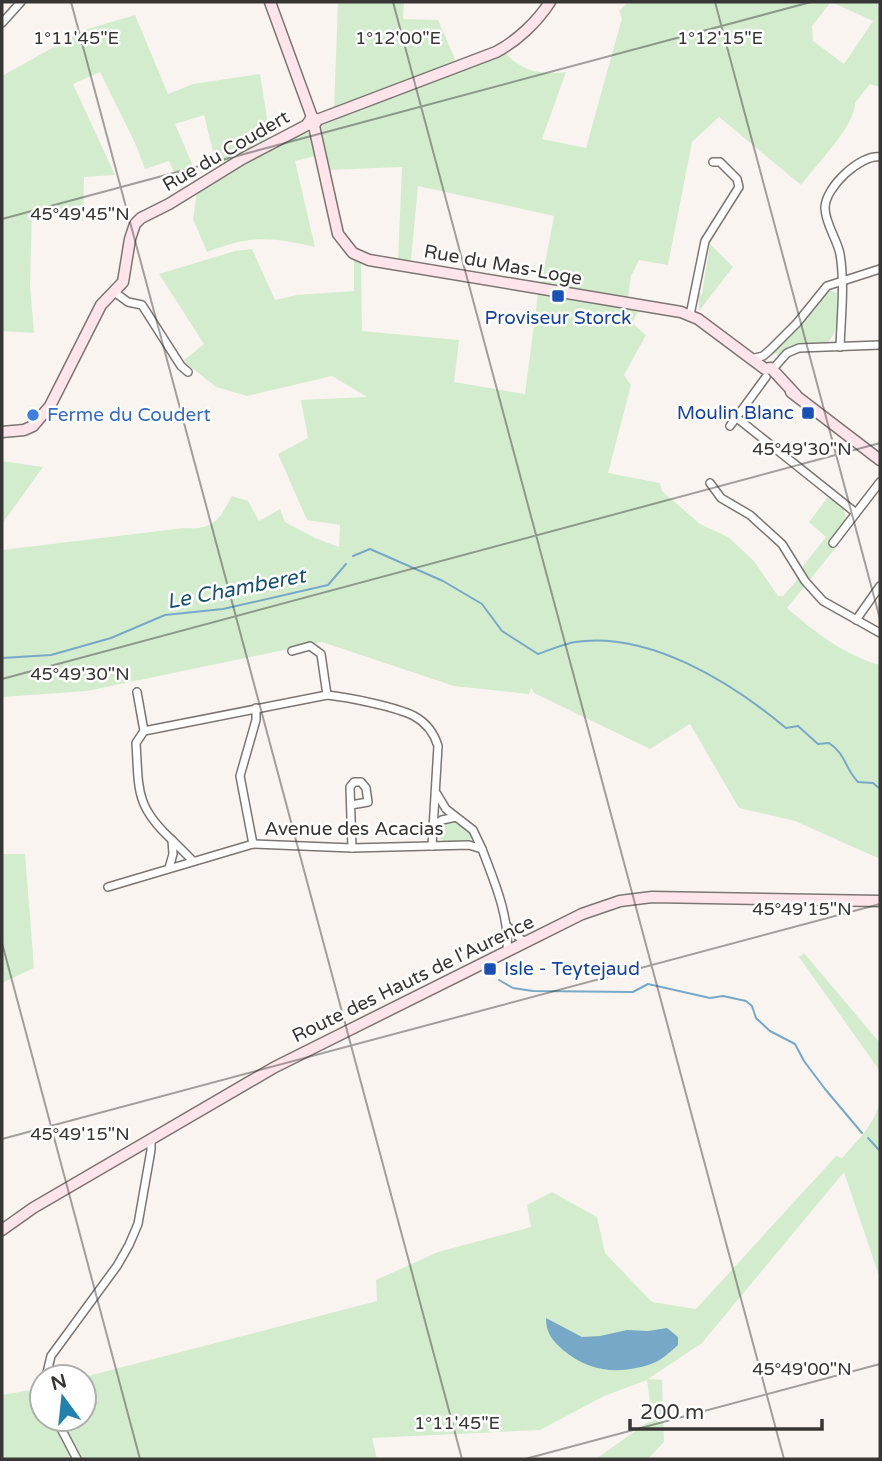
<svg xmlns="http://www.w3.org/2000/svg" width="882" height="1461" font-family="'Varela Round',sans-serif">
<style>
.green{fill:#d4ecce;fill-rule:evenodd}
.water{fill:#78a8c7}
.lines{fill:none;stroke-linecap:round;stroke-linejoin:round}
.stream{stroke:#78a8c7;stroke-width:2}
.street-casing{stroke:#7b7673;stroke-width:10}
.secondary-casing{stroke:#7b7673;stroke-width:13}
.street{stroke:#fff;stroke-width:7}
.secondary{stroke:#ffe5eb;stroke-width:10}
.ticks{fill:none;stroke:#383635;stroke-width:2;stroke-opacity:0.45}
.transit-dot{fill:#1a4fb4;stroke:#fff;stroke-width:2.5}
.shop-dot{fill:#3f7fe0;stroke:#fff;stroke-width:2.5}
.labels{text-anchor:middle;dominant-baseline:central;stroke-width:5;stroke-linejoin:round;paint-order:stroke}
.street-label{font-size:19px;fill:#383635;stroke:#fff}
.transit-label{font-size:19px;fill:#164399;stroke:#fff}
.shop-label{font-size:19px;fill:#366cbe;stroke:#fff;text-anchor:start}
.water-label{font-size:21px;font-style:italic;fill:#175271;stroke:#fff}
.ticks-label{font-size:18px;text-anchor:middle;fill:#383635;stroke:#fff;stroke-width:5;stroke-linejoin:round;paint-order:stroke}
</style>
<rect width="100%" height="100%" fill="#faf4f1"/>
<g class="green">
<polygon points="338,2 404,2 403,19 438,20 455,59 451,64 334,108"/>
<path d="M628,2H880V87L870,84L855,103C856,125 815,166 801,185L719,117L692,142L668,265L639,260L631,276L628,297L541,284L554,216L418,186L411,260H398L402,167L329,170L321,126L502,49C520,71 539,75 566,72L542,139L586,148L622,18L619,11ZM831,2L873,21L844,64L813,41L812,26Z"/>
<polygon points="135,15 168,94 193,84 260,74 270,137 217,168 204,115 175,124 195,171 178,181 169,161 145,169 135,143 100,72 73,84 115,175 84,177 83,221 32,212 30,286 34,333 2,331 2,76 84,30"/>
<path d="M302,132L309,133L316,156L295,161L315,247C271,237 251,235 207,252L193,219L197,190Z"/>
<polygon points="710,244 733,267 699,311 699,295 702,294"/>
<path d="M252,249L275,300L297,295L354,291V258L361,262L362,331L459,340L454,382L525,394L538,293L639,310L632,323L646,335L624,375L631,385L608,473L660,483L662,491L700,524L728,537L754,561L778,596H783L798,579L803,566L826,537L809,522L828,497L844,510L846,519L830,539L837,546L787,608C815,632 844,655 880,665V859L795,821L739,808L690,724L650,749L534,693L531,687L529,694L454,686L322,642L87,691L2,697V550L184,528C214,530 218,521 232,496L248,501L259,521L280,509L285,522L315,538L339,547L340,525L307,520L278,454L308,438L301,400L367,397L332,376L247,396L216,387L183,361L204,344L159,274L235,251Z"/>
<path d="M828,289L837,293C836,311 841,332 826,344L803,343L802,345L790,347L779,357L773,351L788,335L790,336Z"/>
<polygon points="2,461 43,467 2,524"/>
<polygon points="455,820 471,832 472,836 469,841 446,843 439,838 438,826 441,823"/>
<polygon points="2,854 25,854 34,968 2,983"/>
<polygon points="804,953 880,1043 880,1071 799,957"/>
<path d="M880,1102V1279L844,1172L702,1343L648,1379L662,1380L664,1442L648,1459H596L652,1419L647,1380L604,1396L540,1430L372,1438L377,1459H2V1395L42,1388V1419H84V1377L377,1301L376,1280L438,1252L531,1227L527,1205L552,1192L597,1217L605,1253L652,1302L696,1309L836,1156L842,1158C857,1141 874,1125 880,1102Z"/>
</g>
<path class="water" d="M546,1318L582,1337L600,1336L627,1330L648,1331L667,1328L678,1337V1345C670,1352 661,1361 651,1364C619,1375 589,1372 563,1350C552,1340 546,1333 546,1318Z"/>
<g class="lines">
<g class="stream">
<path d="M353,556L370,549L443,581L482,604L502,631L538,654C550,650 563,644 575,642C649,631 731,682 786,728L798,726L818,744L829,743C846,754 845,769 858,782L873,783L880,789"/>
<polyline points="2,658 51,655 111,638 165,615 223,609 328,585 346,564"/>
<polyline points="499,980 513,988 533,991 633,992 648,984 710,998 723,996 746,1001 752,1006 756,1018 770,1031 795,1044 804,1061 825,1089 862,1133"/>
<polyline points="868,1138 880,1151"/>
</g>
<g class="street-casing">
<g id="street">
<polyline points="2,23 21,2"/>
<polyline points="113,291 128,302 142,305 181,366 188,372"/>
<polyline points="690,315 705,241 739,187 737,179 720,162 713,162"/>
<path d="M840,347C841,317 845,284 840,254C837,239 825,223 825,208C825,187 861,154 880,157"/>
<polyline points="751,359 763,356 770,350 797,323 827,286 880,269"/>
<polyline points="772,370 787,353 799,348 880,345"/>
<polyline points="737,418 856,513"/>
<polyline points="730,426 766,377"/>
<polyline points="710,483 721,498 750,515 782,544 805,581 823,601 880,633"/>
<polyline points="833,543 880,482"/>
<polyline points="856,620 880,586"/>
<polyline points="292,651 310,646 321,654 327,695"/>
<path d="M137,692L144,731L136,743C139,790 135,806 172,840"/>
<path d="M144,731L327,695C347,697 397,707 414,716C427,723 434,733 438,746L432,846"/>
<polyline points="437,794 446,809 473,830 482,849"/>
<polyline points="351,805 368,802 366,788 361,782 354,782 350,787 352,848"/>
<polyline points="434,825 442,820 456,817"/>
<polyline points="253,844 240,776 256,720 256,708"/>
<polyline points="169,868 173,854 172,840 193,861"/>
<path d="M108,887L253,844L352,848L469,845L482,849C494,881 510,917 507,952"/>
<polyline points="507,926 525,943"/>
<polyline points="46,1377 51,1356 117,1266 129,1245 138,1224 151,1150 151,1139"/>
<polyline points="56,1419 77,1459"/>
</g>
</g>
<g class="secondary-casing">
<g id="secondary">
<polyline points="270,2 312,117"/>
<path d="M317,120L496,52C517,41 537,22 550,2"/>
<polyline points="314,126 308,123 312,117 317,120 314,126 338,234 353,253 369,260 681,312 698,319 765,369 771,368 796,395"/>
<polyline points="791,392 880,460"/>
<polyline points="2,432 24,430 33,426 50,406 101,305 123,282 130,239 135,224 141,218 169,204 242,159 309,124"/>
<polyline points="2,1230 33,1208 275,1067 582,914 620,901 652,897 880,901"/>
</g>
</g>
<use href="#street" class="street"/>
<use href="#secondary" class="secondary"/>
</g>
<path class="ticks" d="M71,2L462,1459M393,2L784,1459M715,2L880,619M2,219L811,2M2,679L880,443M2,943L140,1459M2,1139L880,904M525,1459L880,1364"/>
<g class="transit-dot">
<rect x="551" y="289" width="14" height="14" rx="3.5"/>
<rect x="801" y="406" width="14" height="14" rx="3.5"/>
<rect x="483" y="962" width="14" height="14" rx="3.5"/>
</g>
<circle class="shop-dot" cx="33" cy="415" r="7"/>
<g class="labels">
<g class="street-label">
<text transform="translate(226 151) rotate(-30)">Rue du Coudert</text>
<text transform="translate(503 265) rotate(10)">Rue du Mas-Loge</text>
<text x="354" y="829">Avenue des Acacias</text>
<text transform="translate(413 979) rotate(-26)">Route des Hauts de l'Aurence</text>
</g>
<g class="transit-label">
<text x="558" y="318">Proviseur Storck</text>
<text x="794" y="413" text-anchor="end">Moulin Blanc</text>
<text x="504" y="969" text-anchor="start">Isle - Teytejaud</text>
</g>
<g class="shop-label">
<text x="47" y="415">Ferme du Coudert</text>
</g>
<g class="water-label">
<text transform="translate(236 589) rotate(-11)">Le Chamberet</text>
</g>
</g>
<g class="ticks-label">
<text x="76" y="44">1°11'45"E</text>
<text x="398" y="44">1°12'00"E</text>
<text x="720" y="44">1°12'15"E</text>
<text x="80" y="220">45°49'45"N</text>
<text x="802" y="455">45°49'30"N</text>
<text x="80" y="680">45°49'30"N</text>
<text x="802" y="915">45°49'15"N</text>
<text x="80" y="1140">45°49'15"N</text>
<text x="802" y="1375">45°49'00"N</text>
<text x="457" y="1429">1°11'45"E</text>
</g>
<rect width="882" height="1461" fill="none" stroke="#383635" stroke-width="7"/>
<g transform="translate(63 1398) rotate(345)"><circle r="33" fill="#ffffff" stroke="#afafae" stroke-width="2"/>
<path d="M0-5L12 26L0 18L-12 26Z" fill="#2280ad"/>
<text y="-10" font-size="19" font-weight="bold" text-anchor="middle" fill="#383635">N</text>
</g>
<path d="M630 1419v10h192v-10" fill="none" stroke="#383635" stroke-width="3.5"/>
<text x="640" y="1419" font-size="21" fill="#383635" stroke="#ffffff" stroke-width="5" paint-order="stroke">200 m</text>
</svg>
